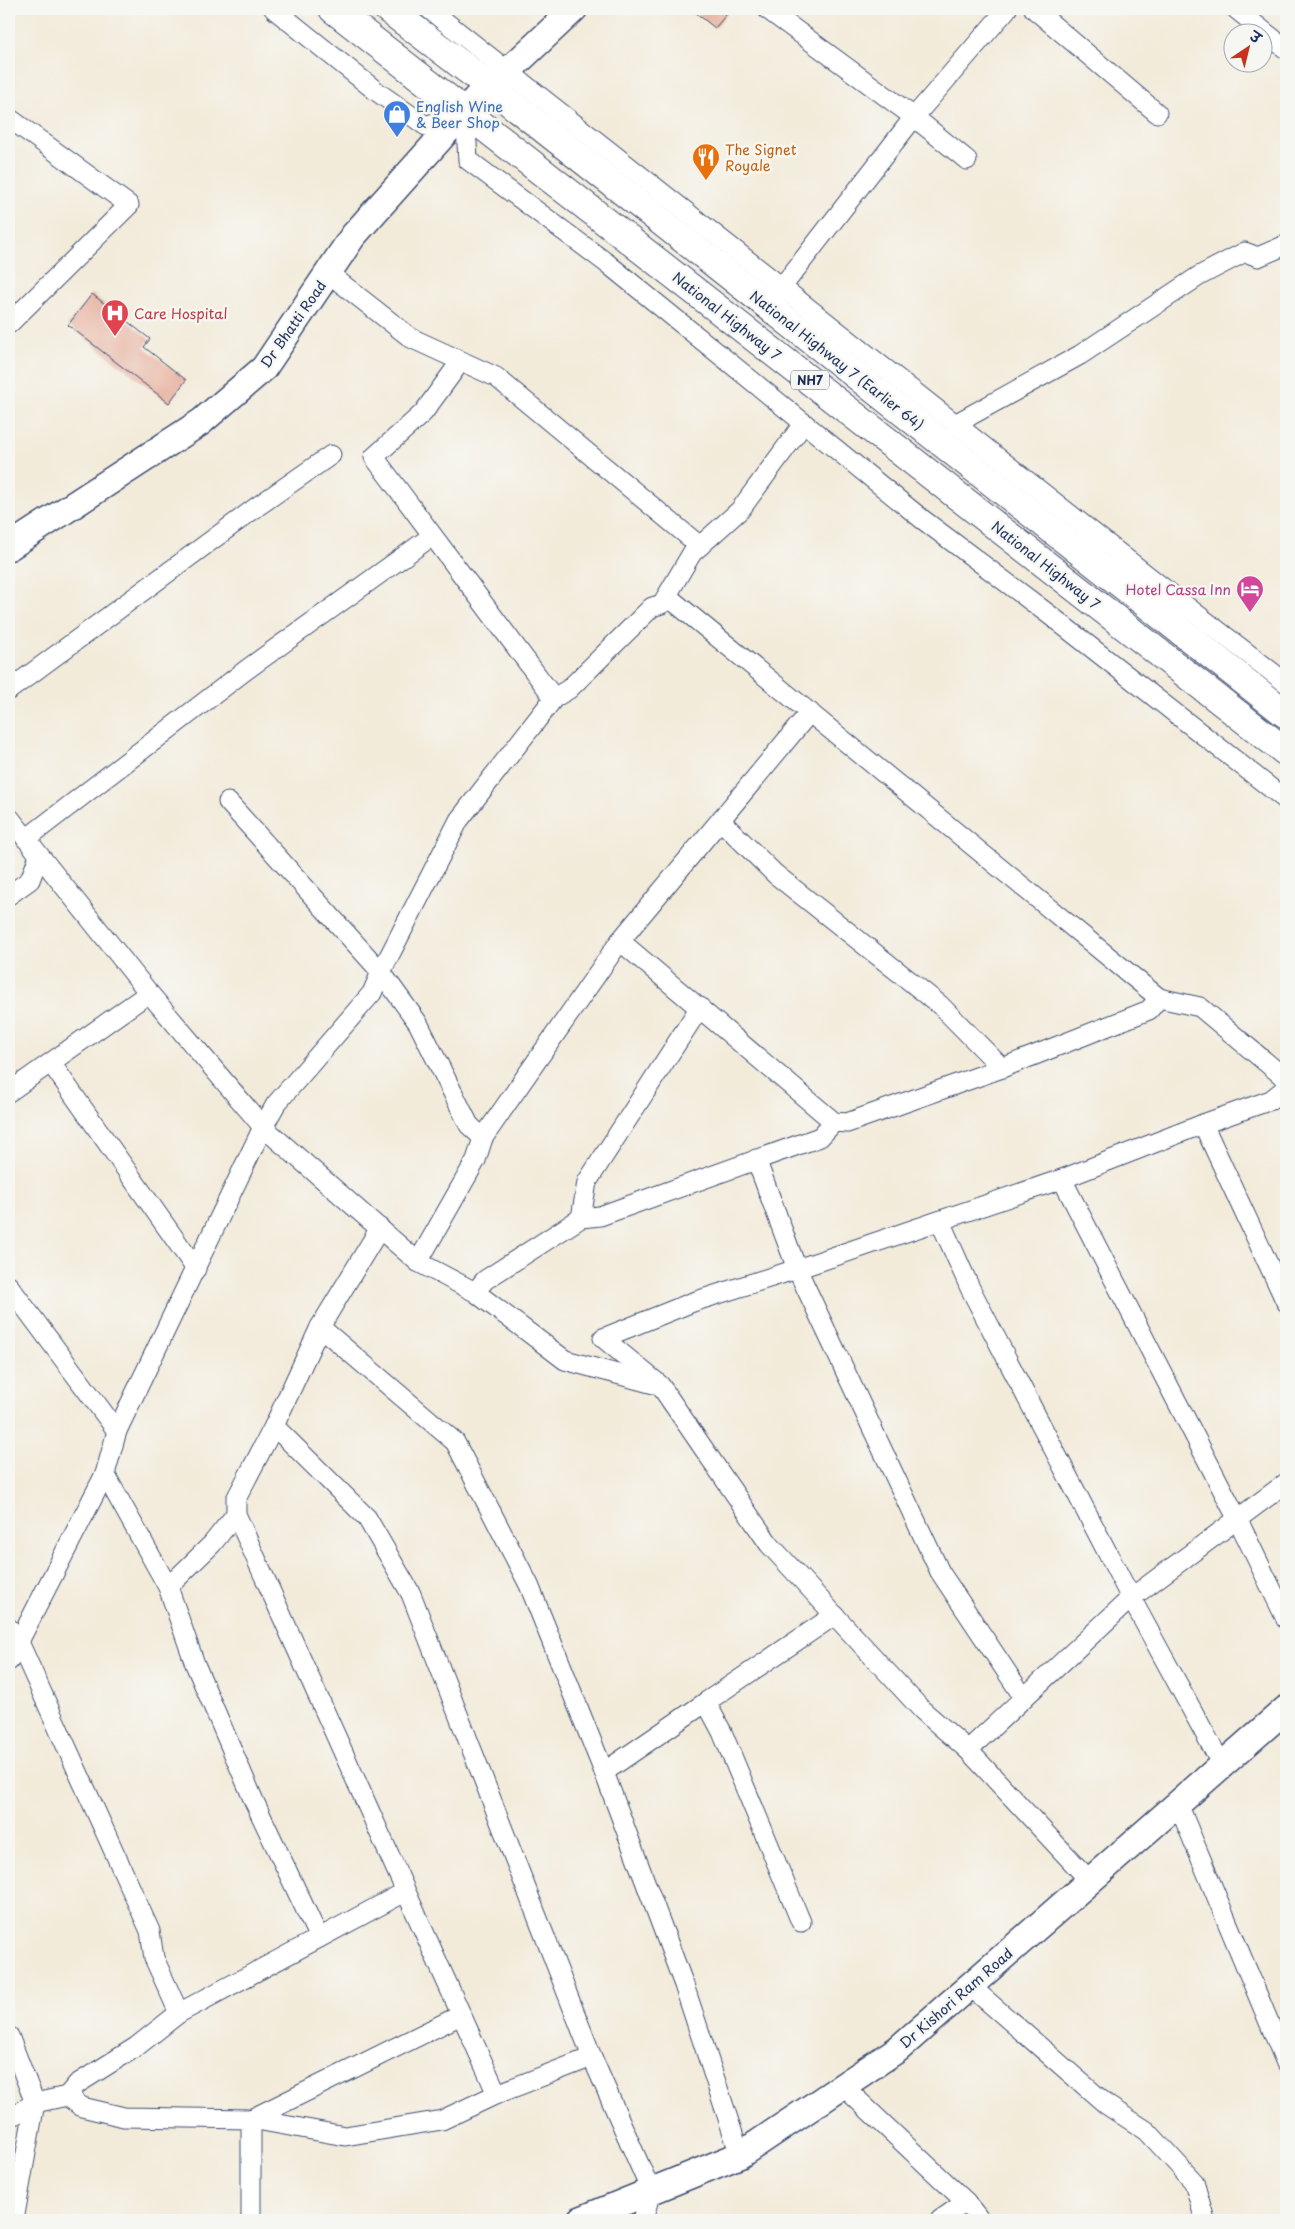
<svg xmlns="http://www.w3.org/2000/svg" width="1295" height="2229" font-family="'Playpen Sans','Playpen Sans Deva',sans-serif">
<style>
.building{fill:#e7b09e}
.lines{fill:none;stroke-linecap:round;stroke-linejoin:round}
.street-casing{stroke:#3b4b71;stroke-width:21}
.secondary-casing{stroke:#3b4b71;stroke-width:29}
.highway-casing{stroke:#3b4b71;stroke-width:30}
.street{stroke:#fff;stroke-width:19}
.secondary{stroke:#fff;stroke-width:26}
.highway{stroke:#fff;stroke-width:28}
.labels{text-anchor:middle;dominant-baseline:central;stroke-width:5;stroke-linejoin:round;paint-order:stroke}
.shield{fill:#f6f6f2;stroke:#5d6b8a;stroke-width:1}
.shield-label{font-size:12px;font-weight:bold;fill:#1b2f5e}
.shop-label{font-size:14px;fill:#366cbe;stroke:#f6f6f2;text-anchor:start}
.food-label{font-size:14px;fill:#c56008;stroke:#f6f6f2;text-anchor:start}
.health-label{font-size:14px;fill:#be3a42;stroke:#f6f6f2;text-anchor:start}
.street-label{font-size:14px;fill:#1b2f5e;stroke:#f6f6f2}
.hotel-label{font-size:14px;fill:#b23c85;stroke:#f6f6f2;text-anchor:end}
</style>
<rect width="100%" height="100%" fill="#f6f6f2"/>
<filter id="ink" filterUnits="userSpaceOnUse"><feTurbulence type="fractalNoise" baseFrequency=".02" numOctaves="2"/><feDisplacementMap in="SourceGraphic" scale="10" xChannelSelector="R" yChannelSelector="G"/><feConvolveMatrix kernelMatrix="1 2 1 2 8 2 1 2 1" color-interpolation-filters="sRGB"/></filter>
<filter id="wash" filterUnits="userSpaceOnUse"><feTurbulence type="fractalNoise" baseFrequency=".0096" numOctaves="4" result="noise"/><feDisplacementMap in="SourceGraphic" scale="20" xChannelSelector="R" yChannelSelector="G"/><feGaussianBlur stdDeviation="1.12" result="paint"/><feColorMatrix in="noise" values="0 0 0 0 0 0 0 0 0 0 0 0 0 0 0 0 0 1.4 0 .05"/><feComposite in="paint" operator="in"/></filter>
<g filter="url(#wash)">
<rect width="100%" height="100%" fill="#f3ebda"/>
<g id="blocks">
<g class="building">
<polygon points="691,9 731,9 715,28"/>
<polygon points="92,294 150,339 144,347 186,380 169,403 68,325"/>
</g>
</g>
</g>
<g filter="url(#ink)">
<use href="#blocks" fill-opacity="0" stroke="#3b4b71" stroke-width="1"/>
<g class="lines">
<g class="street-casing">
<g id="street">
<polyline points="274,9 376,91 426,126 465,111 468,160 608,264 922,519 1051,616 1286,800"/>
<polyline points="429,9 1190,609 1286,683"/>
<polyline points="767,9 914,117 967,160"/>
<polyline points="1034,9 1157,113"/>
<polyline points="1236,9 1286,49"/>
<polyline points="9,118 129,205 9,324"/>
<polyline points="328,273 411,338 496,377 700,546"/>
<polyline points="775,296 914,117 1007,9"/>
<polyline points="461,361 423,413 374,457 554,698"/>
<polyline points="955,424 1080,355 1199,276 1245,252 1258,257 1286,245"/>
<polyline points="667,596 1159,998 1200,1007 1286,1079"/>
<polyline points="9,690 258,506 331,455"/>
<polyline points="228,802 381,972 418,1023 469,1125 483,1138"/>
<polyline points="9,817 149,993 263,1127 418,1262 475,1292 565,1360 654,1384"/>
<polyline points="721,821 775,874 940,1005 1002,1068"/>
<polyline points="26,839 246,670 432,536"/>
<polyline points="9,895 30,880 39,856"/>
<polyline points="620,941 834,1122 847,1123 1002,1068 1149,1010 1159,998"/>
<polyline points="51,1063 196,1269"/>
<polyline points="1286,1088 1271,1100 1203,1124 1286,1302"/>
<polyline points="9,1092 149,993"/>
<polyline points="756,1159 797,1269 940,1572 1024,1698"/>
<polyline points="1062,1179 1238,1520 1286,1619"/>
<polyline points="581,1218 587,1182 700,1007"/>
<polyline points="940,1221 970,1288 1131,1598 1222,1765"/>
<polyline points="380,1228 320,1327 274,1426 236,1499 236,1514 497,2094"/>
<polyline points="418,1262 476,1160 483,1138 620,941 810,712"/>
<polyline points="9,1286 117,1431"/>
<polyline points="475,1292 485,1280 581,1218 600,1216 820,1137 834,1122"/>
<polyline points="320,1327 455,1442 529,1585 604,1772 684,1985 740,2155"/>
<polyline points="274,1426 367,1518 411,1594 592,2057 651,2191 643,2220"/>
<polyline points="105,1474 168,1587 195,1664 254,1801 319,1938"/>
<polyline points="168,1587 212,1544 236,1514"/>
<polyline points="9,1628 19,1642 150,1931 154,1958 179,2013 136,2047 77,2084 67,2096 35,2103 9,2118"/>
<polyline points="9,1661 105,1474 117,1431 263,1127 276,1104 372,993 381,972 459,820 554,698 569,689 652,607 662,604 692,553 740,510 804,423"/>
<polyline points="706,1702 835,1615"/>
<polyline points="968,1750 1131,1598 1286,1483"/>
<polyline points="604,1772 706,1702 722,1732 801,1922"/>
<polyline points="1178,1804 1286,2063"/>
<polyline points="1090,1881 968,1750 922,1710 769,1544 660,1385 603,1338 693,1302 797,1269 1062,1179 1203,1124"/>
<polyline points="970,1986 1107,2105 1147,2131 1194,2182 1205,2220"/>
<polyline points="179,2013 405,1892"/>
<polyline points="9,2036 35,2103 14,2220"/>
<polyline points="843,2086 966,2202 980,2220"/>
<polyline points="67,2096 82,2107 124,2117 251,2119 251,2220"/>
<polyline points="251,2119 345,2136 442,2120 497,2094 592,2057"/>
<polyline points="251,2119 461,2015"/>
<polyline points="940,2220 966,2202"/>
</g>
</g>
<g class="secondary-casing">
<g id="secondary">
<polyline points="9,547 201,422 264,368 353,236 488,85 509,70 574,9"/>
<polyline points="580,2220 740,2155 898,2049 1286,1709"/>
</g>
</g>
<g class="highway-casing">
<g id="highway">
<polyline points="333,9 1286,752"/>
<polyline points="388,9 488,85 1286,714"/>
</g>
</g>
<use href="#street" class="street"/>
<use href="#secondary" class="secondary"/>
<use href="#highway" class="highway"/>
</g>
</g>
<defs>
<g id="shop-pin" transform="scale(1.4375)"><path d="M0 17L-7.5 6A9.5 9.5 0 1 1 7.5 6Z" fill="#3f7fe0" stroke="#f6f6f2"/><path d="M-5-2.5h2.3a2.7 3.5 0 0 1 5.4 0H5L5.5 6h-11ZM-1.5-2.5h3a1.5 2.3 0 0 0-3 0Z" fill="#fff"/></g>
<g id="restaurant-pin" transform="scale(1.4375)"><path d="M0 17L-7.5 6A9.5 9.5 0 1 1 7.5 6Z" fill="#e8710a" stroke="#f6f6f2"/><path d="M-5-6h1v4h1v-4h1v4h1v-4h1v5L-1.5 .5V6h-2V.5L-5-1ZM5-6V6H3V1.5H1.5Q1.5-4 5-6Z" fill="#fff"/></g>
<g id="hospital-pin" transform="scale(1.4375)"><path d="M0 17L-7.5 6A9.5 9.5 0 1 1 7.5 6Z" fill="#e0444e" stroke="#f6f6f2"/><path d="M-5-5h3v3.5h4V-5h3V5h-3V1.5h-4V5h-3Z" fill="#fff"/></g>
<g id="hotel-pin" transform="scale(1.4375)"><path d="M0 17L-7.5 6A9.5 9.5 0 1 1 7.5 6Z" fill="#d1479c" stroke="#f6f6f2"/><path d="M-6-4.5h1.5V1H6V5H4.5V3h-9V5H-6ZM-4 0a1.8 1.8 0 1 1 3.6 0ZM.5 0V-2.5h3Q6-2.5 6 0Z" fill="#fff"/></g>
</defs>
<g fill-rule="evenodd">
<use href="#shop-pin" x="397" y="114"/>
<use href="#restaurant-pin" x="706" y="157"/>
<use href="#hospital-pin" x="115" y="313"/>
<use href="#hotel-pin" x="1250" y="589"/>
</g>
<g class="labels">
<rect class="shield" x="791" y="370.5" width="38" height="19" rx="4"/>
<g class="shield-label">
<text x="810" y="380">NH7</text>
</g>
<g class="shop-label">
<text x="416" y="106">English Wine<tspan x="416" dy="16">&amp; Beer Shop</tspan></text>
</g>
<g class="food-label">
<text x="725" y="149">The Signet<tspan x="725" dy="16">Royale</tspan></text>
</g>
<g class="health-label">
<text x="134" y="313">Care Hospital</text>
</g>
<g class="street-label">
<text transform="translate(727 316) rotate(38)">National Highway 7</text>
<text transform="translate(293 324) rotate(-55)">Dr Bhatti Road</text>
<text transform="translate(837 360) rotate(38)">National Highway 7 (Earlier 64)</text>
<text transform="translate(1046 565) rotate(38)">National Highway 7</text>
<text transform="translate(956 1998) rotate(-41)">Dr Kishori Ram Road</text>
</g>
<g class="hotel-label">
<text x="1231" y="589">Hotel Cassa Inn</text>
</g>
</g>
<rect width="1295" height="2229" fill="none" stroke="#f6f6f2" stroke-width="30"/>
<g transform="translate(1248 48) rotate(35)"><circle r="24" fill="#f6f6f2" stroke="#9ea6b7"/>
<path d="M0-4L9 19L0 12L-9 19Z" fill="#c8321e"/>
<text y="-8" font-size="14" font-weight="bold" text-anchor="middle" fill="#1b2f5e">उ</text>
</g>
</svg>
